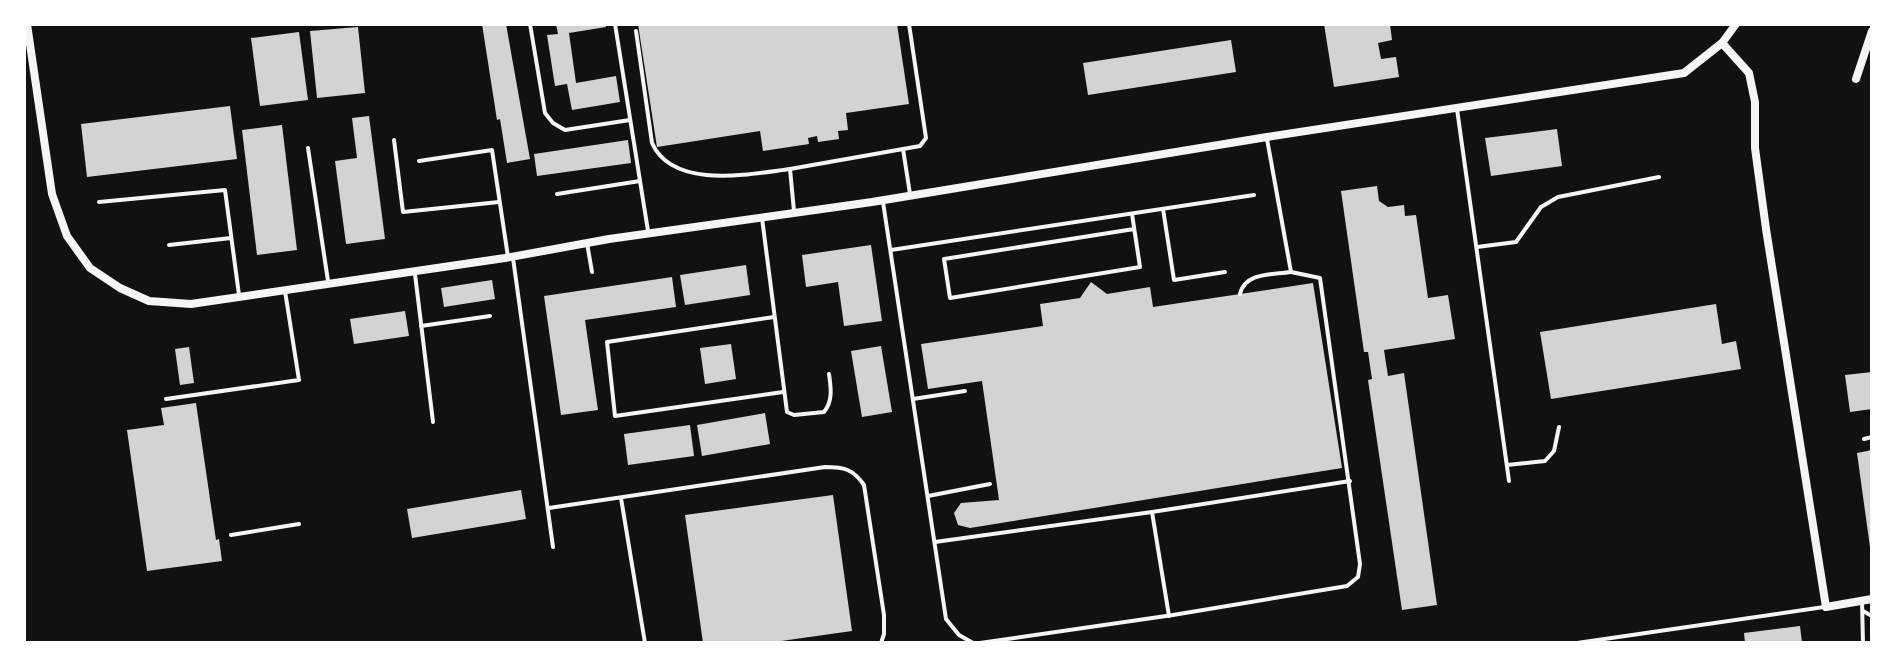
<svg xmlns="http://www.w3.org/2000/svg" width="1896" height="667" font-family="Inter,sans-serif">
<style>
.building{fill:#d3d3d3}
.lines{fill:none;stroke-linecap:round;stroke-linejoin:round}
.service{stroke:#f5f5f5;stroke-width:4}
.minor{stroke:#f5f5f5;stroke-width:8}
</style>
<rect width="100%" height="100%" fill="#111"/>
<g class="building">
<polygon points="482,24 506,24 530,159 507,163 500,119 497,120"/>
<polygon points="556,24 606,24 606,27 569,33 576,83 616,76 620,102 572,110 567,84 555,86 547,35 558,34"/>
<polygon points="638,24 897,24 909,104 846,113 848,130 838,131 839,139 818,142 817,136 808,138 809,144 763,151 760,131 657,147"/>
<polygon points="1324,24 1390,24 1392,40 1378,43 1381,59 1396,57 1399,77 1334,87"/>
<polygon points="358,27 365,93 317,98 310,31"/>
<polygon points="299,32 308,100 260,106 251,38"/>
<polygon points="1231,40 1236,72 1088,95 1083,63"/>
<polygon points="230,106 237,159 87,177 81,124"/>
<polygon points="369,116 385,239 346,244 335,161 357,158 352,118"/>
<polygon points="282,125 297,250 257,255 242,130"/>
<polygon points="1557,129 1562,166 1491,176 1485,138"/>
<polygon points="628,140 631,163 537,176 534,154"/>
<polygon points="1377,186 1379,201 1388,207 1404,205 1405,216 1416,215 1428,298 1448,295 1455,339 1384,350 1388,376 1404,373 1437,605 1402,610 1368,380 1372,379 1368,352 1364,352 1341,191"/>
<polygon points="871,245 882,321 844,326 838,282 806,287 802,255"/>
<polygon points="746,265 750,295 685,305 680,275"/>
<polygon points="672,277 676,307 585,320 598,410 561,415 544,296"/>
<polygon points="492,280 495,299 444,307 441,288"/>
<polygon points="1091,282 1107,294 1150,287 1153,307 1313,283 1342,468 970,528 958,525 954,513 961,503 999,500 982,381 928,389 921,344 1043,326 1040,304 1080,298"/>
<polygon points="1716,304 1722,344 1736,341 1741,369 1551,399 1540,332"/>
<polygon points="405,311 409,336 354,344 350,319"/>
<polygon points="731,344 736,379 705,384 700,348"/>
<polygon points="881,346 892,412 862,417 851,351"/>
<polygon points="189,347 194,383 180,385 175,349"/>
<polygon points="1872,372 1872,409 1850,412 1845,375"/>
<polygon points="196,403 216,540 219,539 222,561 147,571 127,430 164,425 161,408"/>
<polygon points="765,413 770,444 702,456 697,425"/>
<polygon points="690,425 694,456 628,465 624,434"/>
<polygon points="1872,450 1872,547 1870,547 1857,453"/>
<polygon points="521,490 526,519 412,538 407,509"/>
<polygon points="833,495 852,631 767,643 703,643 685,515"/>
<polygon points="1800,626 1802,643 1745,643 1744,633"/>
</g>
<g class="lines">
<g class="service">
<polyline points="530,24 545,113 553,123 565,130 630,120"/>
<polyline points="615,24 648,231"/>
<path d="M636,31L652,143C673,190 750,174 790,169L794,211"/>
<polyline points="1457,109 1509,481"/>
<polyline points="394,140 403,212 499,202"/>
<polyline points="308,148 328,281"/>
<polyline points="903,149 910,194"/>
<polyline points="419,161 492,150 508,257"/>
<polyline points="790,169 920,146 926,138 909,24"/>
<polyline points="557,194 640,181"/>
<polyline points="99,202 225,190 239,295"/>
<polyline points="883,202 946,619 959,635 973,643"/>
<polyline points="1163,209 1174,280 1225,272"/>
<polyline points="1132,214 1140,267 950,298 944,259 1134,229"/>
<path d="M762,218L787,412L794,415L824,412C833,401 831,388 829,374"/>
<polyline points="587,243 592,272"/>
<polyline points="169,245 231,238"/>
<polyline points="1477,247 1516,242 1541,207 1558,197 1659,177"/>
<polyline points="891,250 1254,195"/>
<polyline points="513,258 553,547"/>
<polyline points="415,274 433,422"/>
<path d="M1240,294C1245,272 1272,275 1291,272L1267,139"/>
<polyline points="774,317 607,342 615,416 783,392"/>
<polyline points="421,326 490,316"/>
<polyline points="166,399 299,380 285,291"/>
<polyline points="913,399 965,391"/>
<polyline points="1864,439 1872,437"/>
<polyline points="1507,465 1545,461 1554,451 1559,427"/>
<polyline points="928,496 990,484"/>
<polyline points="621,498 645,643"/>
<path d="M549,508L825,467C844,467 853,469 864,485L884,615V634L881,643"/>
<polyline points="1152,512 1169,616"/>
<polyline points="231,535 299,524"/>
<polyline points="935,542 1152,512 1350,481"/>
<polyline points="1862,602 1863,643"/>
<polyline points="1863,611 1872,616"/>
<polyline points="980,643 1173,615 1347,586 1358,577 1360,564 1320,278 1291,272"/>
<polyline points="1577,643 1824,607"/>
</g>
<g class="minor">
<polyline points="27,24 52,194 67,236 90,268 120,288 149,301 191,304 505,258 609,239 872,202 1267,137 1684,73 1722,43 1736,24"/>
<polyline points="1722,43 1749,73 1755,102 1755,148 1766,229 1826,607 1872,599"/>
<polyline points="1856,79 1872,31"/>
</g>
</g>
<rect width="1896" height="667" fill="none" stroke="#ffffff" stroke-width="52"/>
</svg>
